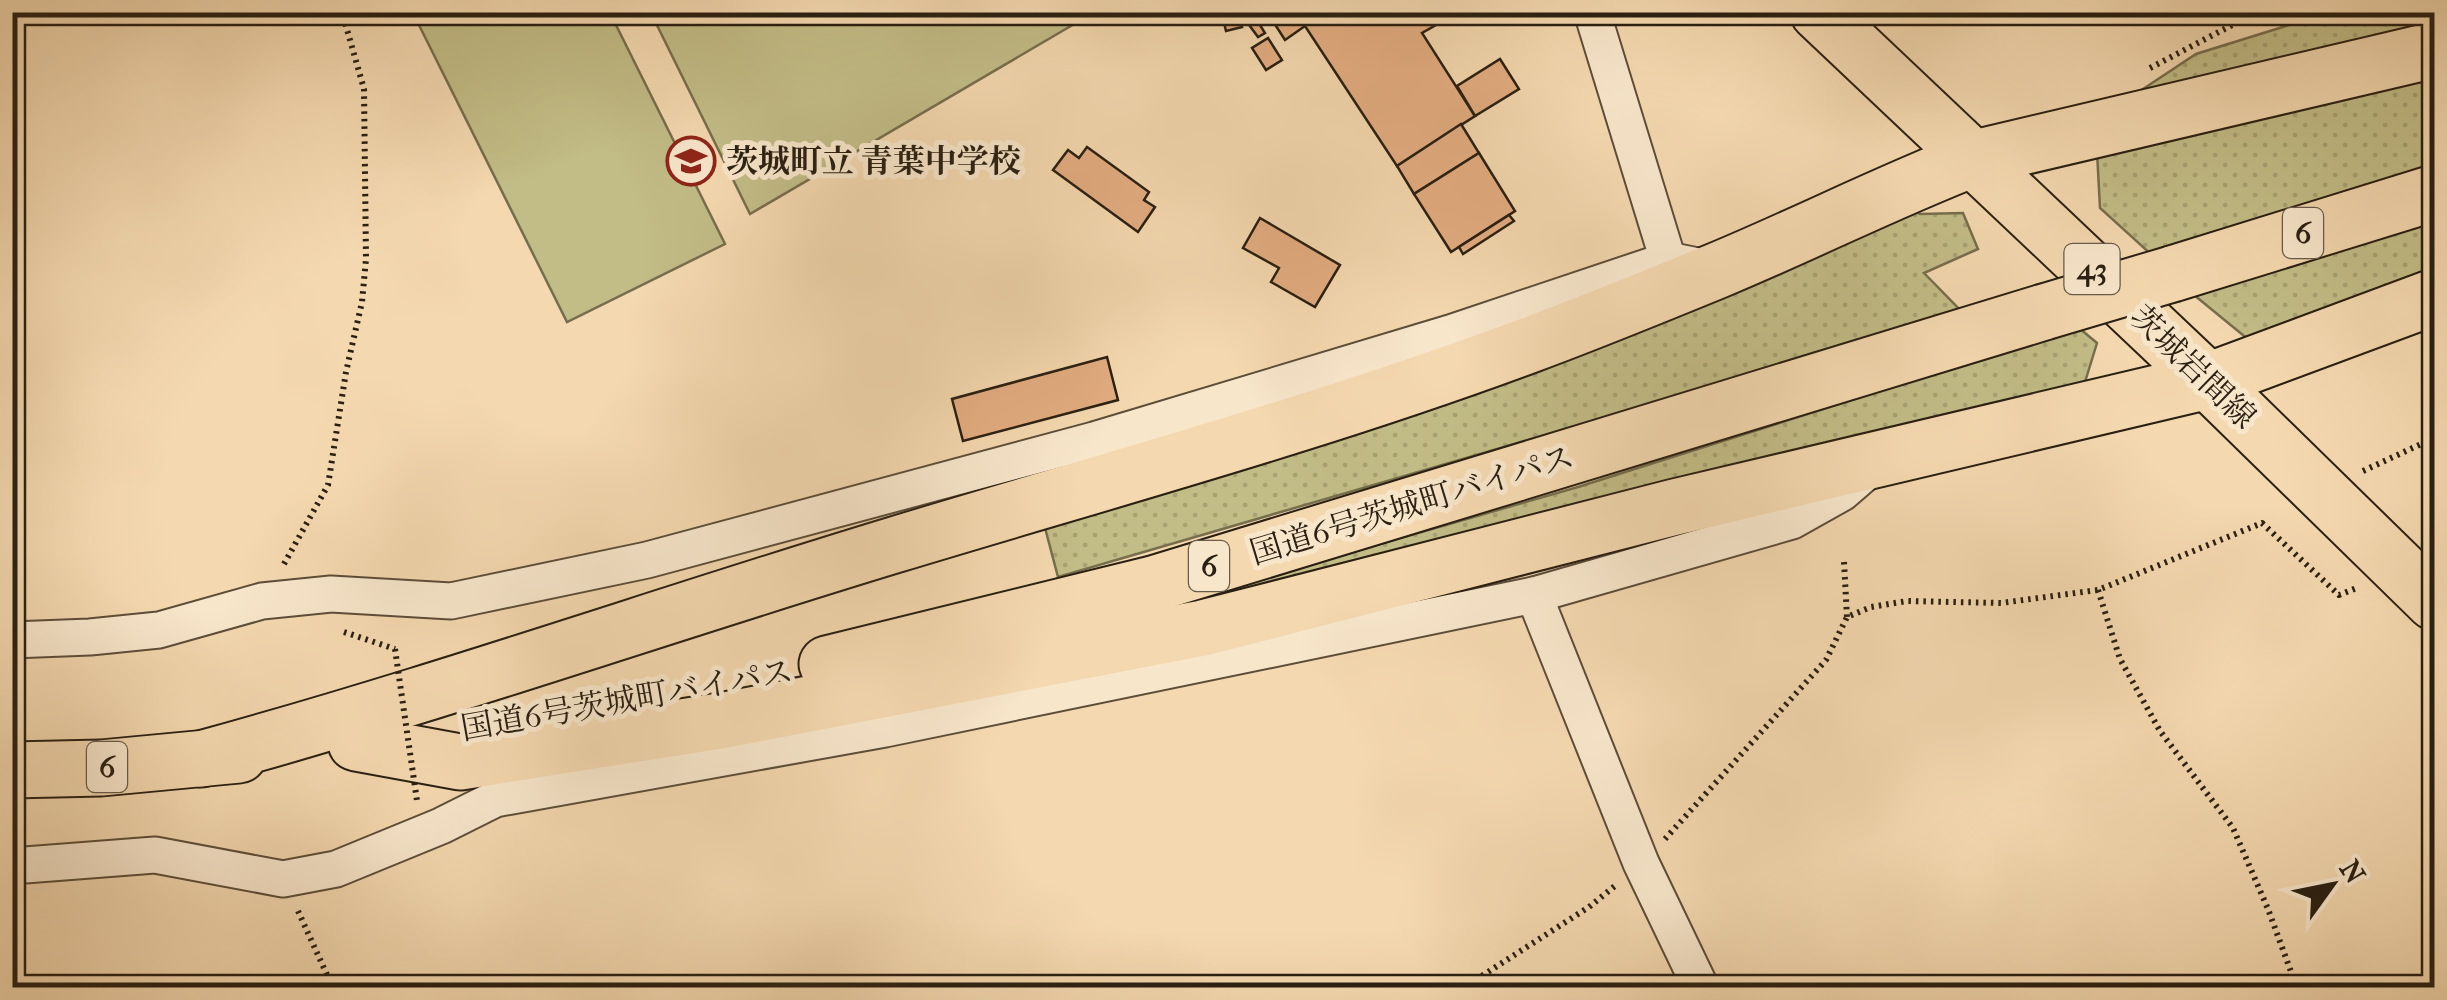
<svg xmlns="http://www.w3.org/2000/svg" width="2447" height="1000" font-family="'IM FELL French Canon','Noto Serif JP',serif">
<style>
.grass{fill:url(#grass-dots);stroke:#766e4c;stroke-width:2.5}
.pitch{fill:#c2bc86;stroke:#766e4c;stroke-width:2.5}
.building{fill:#e2ac80;stroke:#291f12;stroke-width:2.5}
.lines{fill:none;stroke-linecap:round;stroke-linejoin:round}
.street-casing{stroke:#5c4d39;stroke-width:39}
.primary-casing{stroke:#291f12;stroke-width:59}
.highway-casing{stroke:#291f12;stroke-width:59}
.path{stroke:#291f12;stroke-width:6;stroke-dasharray:2.5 5;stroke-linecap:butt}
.street{stroke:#f8e6cb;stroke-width:35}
.primary{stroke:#f4d8af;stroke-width:55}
.highway{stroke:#f4d8af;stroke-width:55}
.highway-bridge-casing{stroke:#291f12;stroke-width:59;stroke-linecap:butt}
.path-bridge{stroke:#291f12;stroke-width:6;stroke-dasharray:2.5 5;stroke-linecap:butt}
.highway-bridge{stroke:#f4d8af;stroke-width:55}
.labels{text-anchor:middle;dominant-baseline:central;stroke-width:10;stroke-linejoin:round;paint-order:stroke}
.shield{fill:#f8e6cb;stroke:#675b4a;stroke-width:2.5}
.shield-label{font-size:30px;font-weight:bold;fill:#291f12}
.poi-label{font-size:32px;font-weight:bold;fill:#291f12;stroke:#f8e6cb;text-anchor:start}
.street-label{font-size:32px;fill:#291f12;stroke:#f8e6cb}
</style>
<defs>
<pattern id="grass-dots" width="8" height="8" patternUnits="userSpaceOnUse" patternTransform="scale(2.5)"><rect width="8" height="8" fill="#c2bc86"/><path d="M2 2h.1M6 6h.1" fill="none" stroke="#a7a173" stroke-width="1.8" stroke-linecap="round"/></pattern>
</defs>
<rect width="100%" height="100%" fill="#f4d8af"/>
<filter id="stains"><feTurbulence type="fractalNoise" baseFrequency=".002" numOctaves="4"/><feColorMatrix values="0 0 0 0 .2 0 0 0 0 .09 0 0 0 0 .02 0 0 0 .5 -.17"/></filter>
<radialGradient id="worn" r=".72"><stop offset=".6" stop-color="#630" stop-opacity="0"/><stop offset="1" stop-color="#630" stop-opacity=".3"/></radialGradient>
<g class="grass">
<polygon points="2328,13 2434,13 2434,30 2131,97 2196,54"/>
<polygon points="2434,69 2434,172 2154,257 2100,208 2097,152"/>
<polygon points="1909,206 1920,214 1963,213 1978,249 1924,273 1963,313 1058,577 1044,524"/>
<polygon points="2434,221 2434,280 2260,349 2194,295"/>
<polygon points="2079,328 2097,343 2081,395 1067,634 1578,487"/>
</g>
<g class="pitch">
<polygon points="413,13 610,13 725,244 567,322"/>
<polygon points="651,13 1093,13 750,214"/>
</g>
<g class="building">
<polygon points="1238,12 1242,27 1226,31 1222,14"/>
<polygon points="1267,12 1428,12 1436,25 1422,33 1475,116 1397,166 1305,26 1285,40"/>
<polygon points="1255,17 1265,33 1258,37 1247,22"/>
<polygon points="1268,38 1282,60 1266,70 1252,48"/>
<polygon points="1500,59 1519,89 1475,116 1457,86"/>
<polygon points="1461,124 1479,153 1414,194 1397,166"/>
<polygon points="1087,147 1149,192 1144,200 1155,207 1138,232 1053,170 1068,150 1079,158"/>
<polygon points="1479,153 1515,211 1451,252 1414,194"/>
<polygon points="1509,215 1514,221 1463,254 1459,247"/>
<polygon points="1260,218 1340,265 1315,307 1271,282 1279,268 1243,248"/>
<polygon points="1107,357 1118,400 963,441 952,399"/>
</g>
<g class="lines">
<g class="street-casing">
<g id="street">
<polyline points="1592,12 1668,260"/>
<polyline points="1534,595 1641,863 1701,988"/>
<polyline points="12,640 90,637 159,630 262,601 331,594 451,601 647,560 1094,440 1450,333 1668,260 1713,269"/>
<polyline points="12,866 155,855 283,879 336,869 441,826 495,799 885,729 1534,595 1792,521 1842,493 1871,468"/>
</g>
</g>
<g class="primary-casing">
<polyline id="primary" points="1818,12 2208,381 2434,602"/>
</g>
<g class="highway-casing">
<g id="highway">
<polyline points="2172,274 2434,193"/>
<polyline points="827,664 1153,584 2044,312"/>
<polyline points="356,743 460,762 720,721 1203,628 1675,507 2208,381 2434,297"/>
<path d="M201,759C435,695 663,615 894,545C1108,480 1323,422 1532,344C1594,321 1655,296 1716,271C1803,235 1887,192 1975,158L2434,50"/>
<polyline points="12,770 101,768 239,755"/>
</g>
</g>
<g class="path">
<polyline points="2150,68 2234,24 2266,12"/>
<polyline points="2363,471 2434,438"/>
<polyline points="1844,562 1847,617"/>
<polyline points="284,564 328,485 346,372 362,302 366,259 364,89 342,12"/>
<polyline points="2098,590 2120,659 2160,731 2233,828 2268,909 2297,988"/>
<polyline points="344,632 395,649"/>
<polyline points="1665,839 1826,660 1847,617 1871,607 1907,601 2001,603 2098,590 2262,523 2339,595 2359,587"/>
<polyline points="298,911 333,988"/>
<polyline points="1463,988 1589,907 1616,885"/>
</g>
<use href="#street" class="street"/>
<use href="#primary" class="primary"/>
<use href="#highway" class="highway"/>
<g class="highway-bridge-casing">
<polyline id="highway-bridge" points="2044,312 2172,274"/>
</g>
<polyline class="path-bridge" points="395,649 417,801"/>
<use href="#highway-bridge" class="highway-bridge"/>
</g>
<defs>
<g id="school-ring" transform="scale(2.5)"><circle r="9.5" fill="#f8e6cb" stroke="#8f2418" stroke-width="1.5"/><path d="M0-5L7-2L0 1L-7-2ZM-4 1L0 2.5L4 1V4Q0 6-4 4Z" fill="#8f2418"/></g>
</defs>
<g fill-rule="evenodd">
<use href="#school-ring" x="691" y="161"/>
</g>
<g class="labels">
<g class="shield">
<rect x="2283" y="208" width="40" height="50" rx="8"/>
<rect x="2064.5" y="244" width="55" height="50" rx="8"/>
<rect x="1189" y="541" width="40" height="50" rx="8"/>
<rect x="87" y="742" width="40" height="50" rx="8"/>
</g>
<g class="shield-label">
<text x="2303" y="233">6</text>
<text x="2092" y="269">43</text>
<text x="1209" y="566">6</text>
<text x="107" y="767">6</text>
</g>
<g class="poi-label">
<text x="726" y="161">茨城町立 青葉中学校</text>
</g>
<g class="street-label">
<text transform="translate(2193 367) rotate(44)">茨城岩間線</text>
<text transform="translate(1412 505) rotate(-17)">国道6号茨城町バイパス</text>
<text transform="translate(627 700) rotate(-10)">国道6号茨城町バイパス</text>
</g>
</g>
<rect width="2447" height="1000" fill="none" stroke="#f4d8af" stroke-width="50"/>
<rect x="15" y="15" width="2417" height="970" fill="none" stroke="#291f12" stroke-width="5"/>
<rect x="25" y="25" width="2397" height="950" fill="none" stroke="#291f12" stroke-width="2.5"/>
<g transform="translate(2332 885) rotate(57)" stroke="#f8e6cb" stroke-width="8" paint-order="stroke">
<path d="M0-8L18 38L0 25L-18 38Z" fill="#291f12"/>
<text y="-15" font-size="28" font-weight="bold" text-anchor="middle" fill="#291f12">N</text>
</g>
<rect width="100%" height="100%" filter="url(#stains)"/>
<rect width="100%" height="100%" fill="url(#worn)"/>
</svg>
